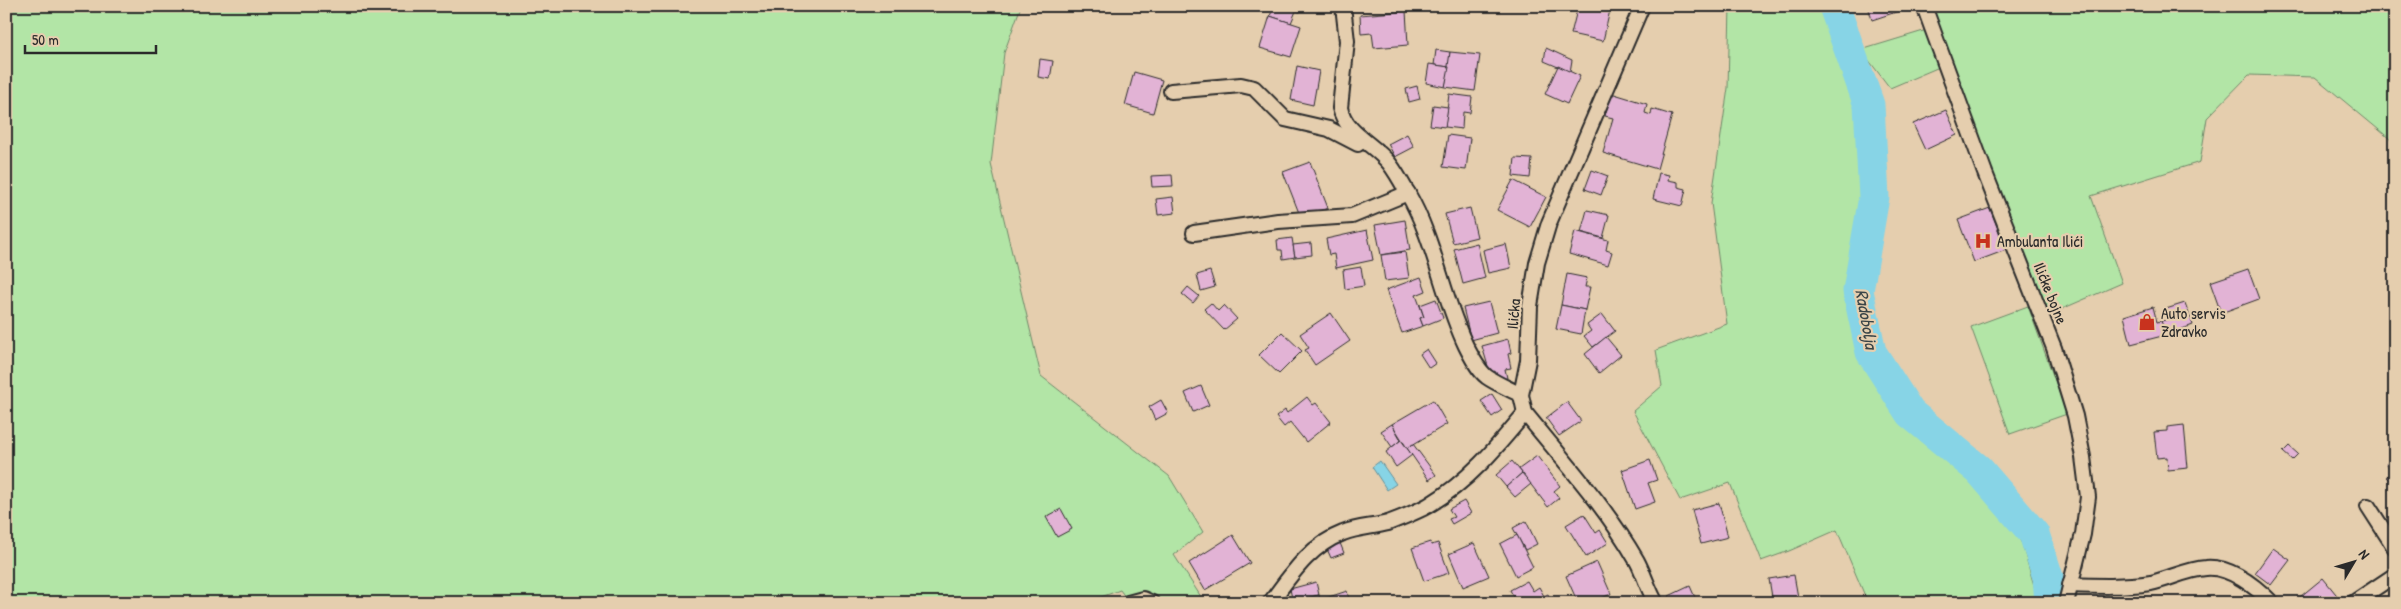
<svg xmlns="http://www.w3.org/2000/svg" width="2401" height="609" font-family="'Patrick Hand',sans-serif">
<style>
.green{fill:#b2e5a6;stroke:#6e8868}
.water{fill:#87d4e6;stroke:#62909b}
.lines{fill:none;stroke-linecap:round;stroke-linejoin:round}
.river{stroke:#87d4e6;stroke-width:31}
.building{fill:#e2b3d5;stroke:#2b2b2b}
.street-casing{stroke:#2b2b2b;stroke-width:18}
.street{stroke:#e5ceae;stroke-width:14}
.labels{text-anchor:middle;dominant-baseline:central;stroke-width:4.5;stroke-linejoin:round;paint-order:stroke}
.poi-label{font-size:16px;fill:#2b2b2b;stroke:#e5ceae;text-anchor:start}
.street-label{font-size:16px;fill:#2b2b2b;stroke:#e5ceae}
.water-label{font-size:18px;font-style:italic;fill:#394447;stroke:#e5ceae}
</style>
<rect width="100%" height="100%" fill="#e5ceae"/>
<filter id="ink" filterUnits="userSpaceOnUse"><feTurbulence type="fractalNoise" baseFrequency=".02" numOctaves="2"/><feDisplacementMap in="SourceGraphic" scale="10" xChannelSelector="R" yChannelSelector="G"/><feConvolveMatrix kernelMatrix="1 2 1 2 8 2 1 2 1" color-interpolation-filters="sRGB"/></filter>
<g filter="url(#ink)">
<g class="green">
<polygon points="6,6 1021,6 1004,53 991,164 1041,376 1169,476 1203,532 1174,555 1205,603 1129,602 1120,590 1085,603 6,603"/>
<polygon points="1730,6 1826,6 1864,115 1868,155 1861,247 1849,315 1854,341 1878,383 1898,409 1918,428 1953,455 1981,483 2008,518 2022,544 2039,603 1868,603 1837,530 1789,551 1761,561 1730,483 1680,500 1633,411 1662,386 1656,350 1727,324 1711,203 1728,88"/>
<polygon points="1924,6 2395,6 2395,148 2390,139 2315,77 2249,75 2207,118 2200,162 2091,196 2122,283 2041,318 1944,65 1890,88 1861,50 1930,29"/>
<polygon points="2028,306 2067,414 2010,434 1971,327"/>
</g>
<polygon class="water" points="1380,461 1396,484 1387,490 1372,467"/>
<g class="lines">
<polyline class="river" points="1834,6 1869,105 1874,197 1858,291 1871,352 1910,413 1979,470 2034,534 2048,577 2050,603"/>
</g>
<g class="building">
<polygon points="1274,6 1303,6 1300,12 1296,11 1291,23 1270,16"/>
<polygon points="1417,6 1445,6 1444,10 1417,8"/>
<polygon points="1578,6 1596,6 1610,10 1603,41 1571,34"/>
<polygon points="1868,6 1907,6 1908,8 1872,20"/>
<polygon points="1406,11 1408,45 1374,48 1372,33 1361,34 1360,15"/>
<polygon points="1270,16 1301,26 1291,57 1260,48"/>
<polygon points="1546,48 1572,60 1570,72 1544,61"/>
<polygon points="1436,50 1450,52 1449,67 1434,65"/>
<polygon points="1450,52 1480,55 1475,91 1445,87"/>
<polygon points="1040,59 1053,61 1050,79 1038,77"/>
<polygon points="1429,64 1449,67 1445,87 1426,83"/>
<polygon points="1297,66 1319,71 1313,105 1291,100"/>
<polygon points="1558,66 1580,76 1567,104 1545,94"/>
<polygon points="1134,72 1162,80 1153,113 1125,105"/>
<polygon points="1417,86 1420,99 1409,102 1406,89"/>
<polygon points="1611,93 1647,104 1645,113 1651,115 1652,109 1672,115 1657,169 1603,153 1613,118 1605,116"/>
<polygon points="1449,94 1472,97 1470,113 1463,112 1462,129 1445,127"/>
<polygon points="1433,105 1448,107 1445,127 1430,125"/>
<polygon points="1946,110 1957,135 1925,150 1913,124"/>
<polygon points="1407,134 1414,147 1395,157 1388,144"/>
<polygon points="1448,135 1470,138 1466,170 1443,167"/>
<polygon points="1515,158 1532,159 1530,178 1513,176"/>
<polygon points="1310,162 1328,208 1301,218 1283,172"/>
<polygon points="1592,170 1608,176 1601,195 1585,189"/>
<polygon points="1659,173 1669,175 1668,180 1678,182 1678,187 1686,189 1682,206 1653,199"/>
<polygon points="1172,175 1173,186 1152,187 1151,176"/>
<polygon points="1513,180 1546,197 1530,227 1497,210"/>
<polygon points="1173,197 1175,213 1158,215 1156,199"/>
<polygon points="1470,208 1477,237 1453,243 1445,214"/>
<polygon points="1990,208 2006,250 1974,262 1958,220"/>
<polygon points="1587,210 1609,215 1603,238 1581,232"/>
<polygon points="1405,220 1410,250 1381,255 1375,225"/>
<polygon points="1367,230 1373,260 1336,268 1334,254 1329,255 1326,239"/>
<polygon points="1575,231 1608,240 1606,250 1612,252 1608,265 1569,254"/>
<polygon points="1292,238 1295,257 1283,259 1282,250 1278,250 1277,240"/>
<polygon points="1311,243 1312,255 1295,257 1293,245"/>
<polygon points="1477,243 1485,278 1463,284 1454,249"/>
<polygon points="1506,244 1511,268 1488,273 1483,250"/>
<polygon points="1405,252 1409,278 1385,281 1381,255"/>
<polygon points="1361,267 1364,286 1345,289 1343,270"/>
<polygon points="2248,269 2259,299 2221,313 2210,282"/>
<polygon points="1210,271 1215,287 1201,291 1197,275"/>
<polygon points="1567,274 1587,278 1585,287 1590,287 1585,310 1561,305"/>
<polygon points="1421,277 1426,291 1416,295 1424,317 1420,318 1423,326 1402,333 1386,290"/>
<polygon points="1188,287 1199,296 1193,303 1182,294"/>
<polygon points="1436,299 1443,318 1423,326 1420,318 1424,317 1420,305"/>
<polygon points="1489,302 1497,333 1471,340 1463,308"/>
<polygon points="1211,303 1218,311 1224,305 1237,319 1224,330 1204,309"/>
<polygon points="2185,303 2193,325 2166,335 2161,321 2170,319 2166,309"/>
<polygon points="1561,305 1585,310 1581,334 1556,329"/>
<polygon points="2153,307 2157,322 2161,321 2166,335 2131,344 2124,316"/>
<polygon points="1331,313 1350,341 1315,365 1305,350 1309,348 1300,334"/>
<polygon points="1602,314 1615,331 1593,347 1584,336 1591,331 1587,325"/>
<polygon points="1282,332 1302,351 1279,374 1259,355"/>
<polygon points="1606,337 1621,355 1599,373 1585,354"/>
<polygon points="1508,339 1511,353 1508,354 1511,368 1505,369 1507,378 1498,381 1495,371 1490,373 1482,346"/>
<polygon points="1427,349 1436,363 1429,368 1420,354"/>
<polygon points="1201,386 1209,405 1193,412 1185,393"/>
<polygon points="1492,394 1502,410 1492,417 1481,401"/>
<polygon points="1307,397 1313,405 1316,403 1331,422 1306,442 1290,422 1284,427 1276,417 1285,410 1287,413"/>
<polygon points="1161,400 1168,413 1155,420 1149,407"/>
<polygon points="1433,400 1447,424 1407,448 1392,424"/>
<polygon points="1567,402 1581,421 1559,436 1546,418"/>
<polygon points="1392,424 1401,440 1392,447 1381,431"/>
<polygon points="2184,425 2188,468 2168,470 2167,457 2157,458 2154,432 2167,431 2167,427"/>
<polygon points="1401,440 1412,455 1396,467 1386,452"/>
<polygon points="1413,444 1436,475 1429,480 1407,448"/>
<polygon points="2289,446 2298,454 2292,460 2283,452"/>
<polygon points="1537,456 1560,486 1554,491 1559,498 1548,507 1519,469"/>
<polygon points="2395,456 2395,486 2386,477 2393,472 2386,464"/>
<polygon points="1650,460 1657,480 1648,483 1655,502 1635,509 1622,470"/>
<polygon points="1512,461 1522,473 1506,487 1496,475"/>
<polygon points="1522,473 1531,484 1515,497 1506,487"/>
<polygon points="1464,501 1471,513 1452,524 1449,519 1454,517 1449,509"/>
<polygon points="1719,503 1728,537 1701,544 1692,510"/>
<polygon points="1061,509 1072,529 1057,537 1046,517"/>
<polygon points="1584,514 1596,533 1600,530 1608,543 1586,557 1566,525"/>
<polygon points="1526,521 1537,544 1525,550 1513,528"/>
<polygon points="1233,535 1250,563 1205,590 1189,563"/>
<polygon points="1517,535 1533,567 1516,576 1500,544"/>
<polygon points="1430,542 1431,545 1438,543 1449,573 1424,581 1412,548"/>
<polygon points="1340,543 1344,553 1331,558 1327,549"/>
<polygon points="1474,543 1489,576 1463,587 1449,554"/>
<polygon points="2273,548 2290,560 2271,585 2255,573"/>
<polygon points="1597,562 1611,594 1590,603 1578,603 1566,576"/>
<polygon points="1794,575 1799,603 1773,603 1769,579"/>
<polygon points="2323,578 2340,599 2336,603 2297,603 2295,601"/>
<polygon points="1527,581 1533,591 1539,587 1544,596 1548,594 1552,603 1517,603 1510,590"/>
<polygon points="1316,582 1319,595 1303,599 1304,602 1293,603 1290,589"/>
<polygon points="1690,586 1697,602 1672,603 1669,596"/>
<polygon points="1347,591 1350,603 1321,603 1320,600"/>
<polygon points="1319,595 1321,603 1304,603 1303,599"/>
</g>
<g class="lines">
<g class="street-casing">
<g id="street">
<path d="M1343,6L1347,41L1340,108C1346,134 1373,143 1389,163C1396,172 1402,183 1407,192C1435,240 1442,296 1466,346C1471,356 1478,370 1487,377C1497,384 1510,389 1521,395"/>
<path d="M1642,6L1549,223L1537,263L1530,306L1528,360L1521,395L1525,413C1564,461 1606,507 1637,561C1644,574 1648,589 1656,603"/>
<polyline points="1924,6 1985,173 2054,348 2075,416 2083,457 2088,497 2083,534 2066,603"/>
<polyline points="1171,91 1241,85 1254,88 1285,119 1329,129 1358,144"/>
<polyline points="1194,233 1278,221 1352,216 1408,193"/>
<polyline points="2368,506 2395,548"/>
<path d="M2070,585C2097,586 2124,587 2151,583C2169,579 2188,569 2206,568C2230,566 2256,587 2272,603"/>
<polyline points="1128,603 1143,599 1152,603"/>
<path d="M1270,603C1291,575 1309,546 1343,533C1357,527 1373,527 1388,523C1401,518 1417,512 1429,505C1469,481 1496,448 1525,413"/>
<polyline points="2353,603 2395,575"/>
</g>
</g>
<use href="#street" class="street"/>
</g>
</g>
<defs>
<g id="hospital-bare" transform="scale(1.35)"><path d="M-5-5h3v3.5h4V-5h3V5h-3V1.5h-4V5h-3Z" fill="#c8321e" stroke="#e5ceae" stroke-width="2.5" paint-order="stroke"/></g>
<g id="shop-bare" transform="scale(1.35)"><path d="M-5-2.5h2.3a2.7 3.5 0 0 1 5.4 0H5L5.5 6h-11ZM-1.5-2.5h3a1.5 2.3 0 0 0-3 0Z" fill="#c8321e" stroke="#e5ceae" stroke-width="2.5" paint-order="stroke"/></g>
</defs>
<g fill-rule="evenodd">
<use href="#hospital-bare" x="1983" y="241"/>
<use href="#shop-bare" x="2147" y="322"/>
</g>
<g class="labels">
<g class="poi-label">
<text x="1997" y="241">Ambulanta Ilići</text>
<text x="2161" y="313">Auto servis<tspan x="2161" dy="18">Zdravko</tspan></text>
</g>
<g class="street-label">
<text transform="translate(2051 293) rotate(68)">Ilićke bojne</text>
<text transform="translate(1513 314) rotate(-85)">Ilićka</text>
</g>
<g class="water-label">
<text transform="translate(1867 319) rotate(80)">Radobolja</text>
</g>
</g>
<rect width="2401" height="609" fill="none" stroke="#e5ceae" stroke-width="25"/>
<rect x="12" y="12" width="2376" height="584" fill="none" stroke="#2b2b2b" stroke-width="2" filter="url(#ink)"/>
<g transform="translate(2354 562) rotate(52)" stroke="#e5ceae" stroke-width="4" paint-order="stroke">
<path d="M0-4L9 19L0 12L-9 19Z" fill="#2b2b2b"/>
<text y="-8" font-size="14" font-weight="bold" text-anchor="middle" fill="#2b2b2b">N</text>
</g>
<path d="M25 45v8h131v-8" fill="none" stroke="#2b2b2b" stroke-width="2.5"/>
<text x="32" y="45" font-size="15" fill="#2b2b2b" stroke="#e5ceae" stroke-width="4" paint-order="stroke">50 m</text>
</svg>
